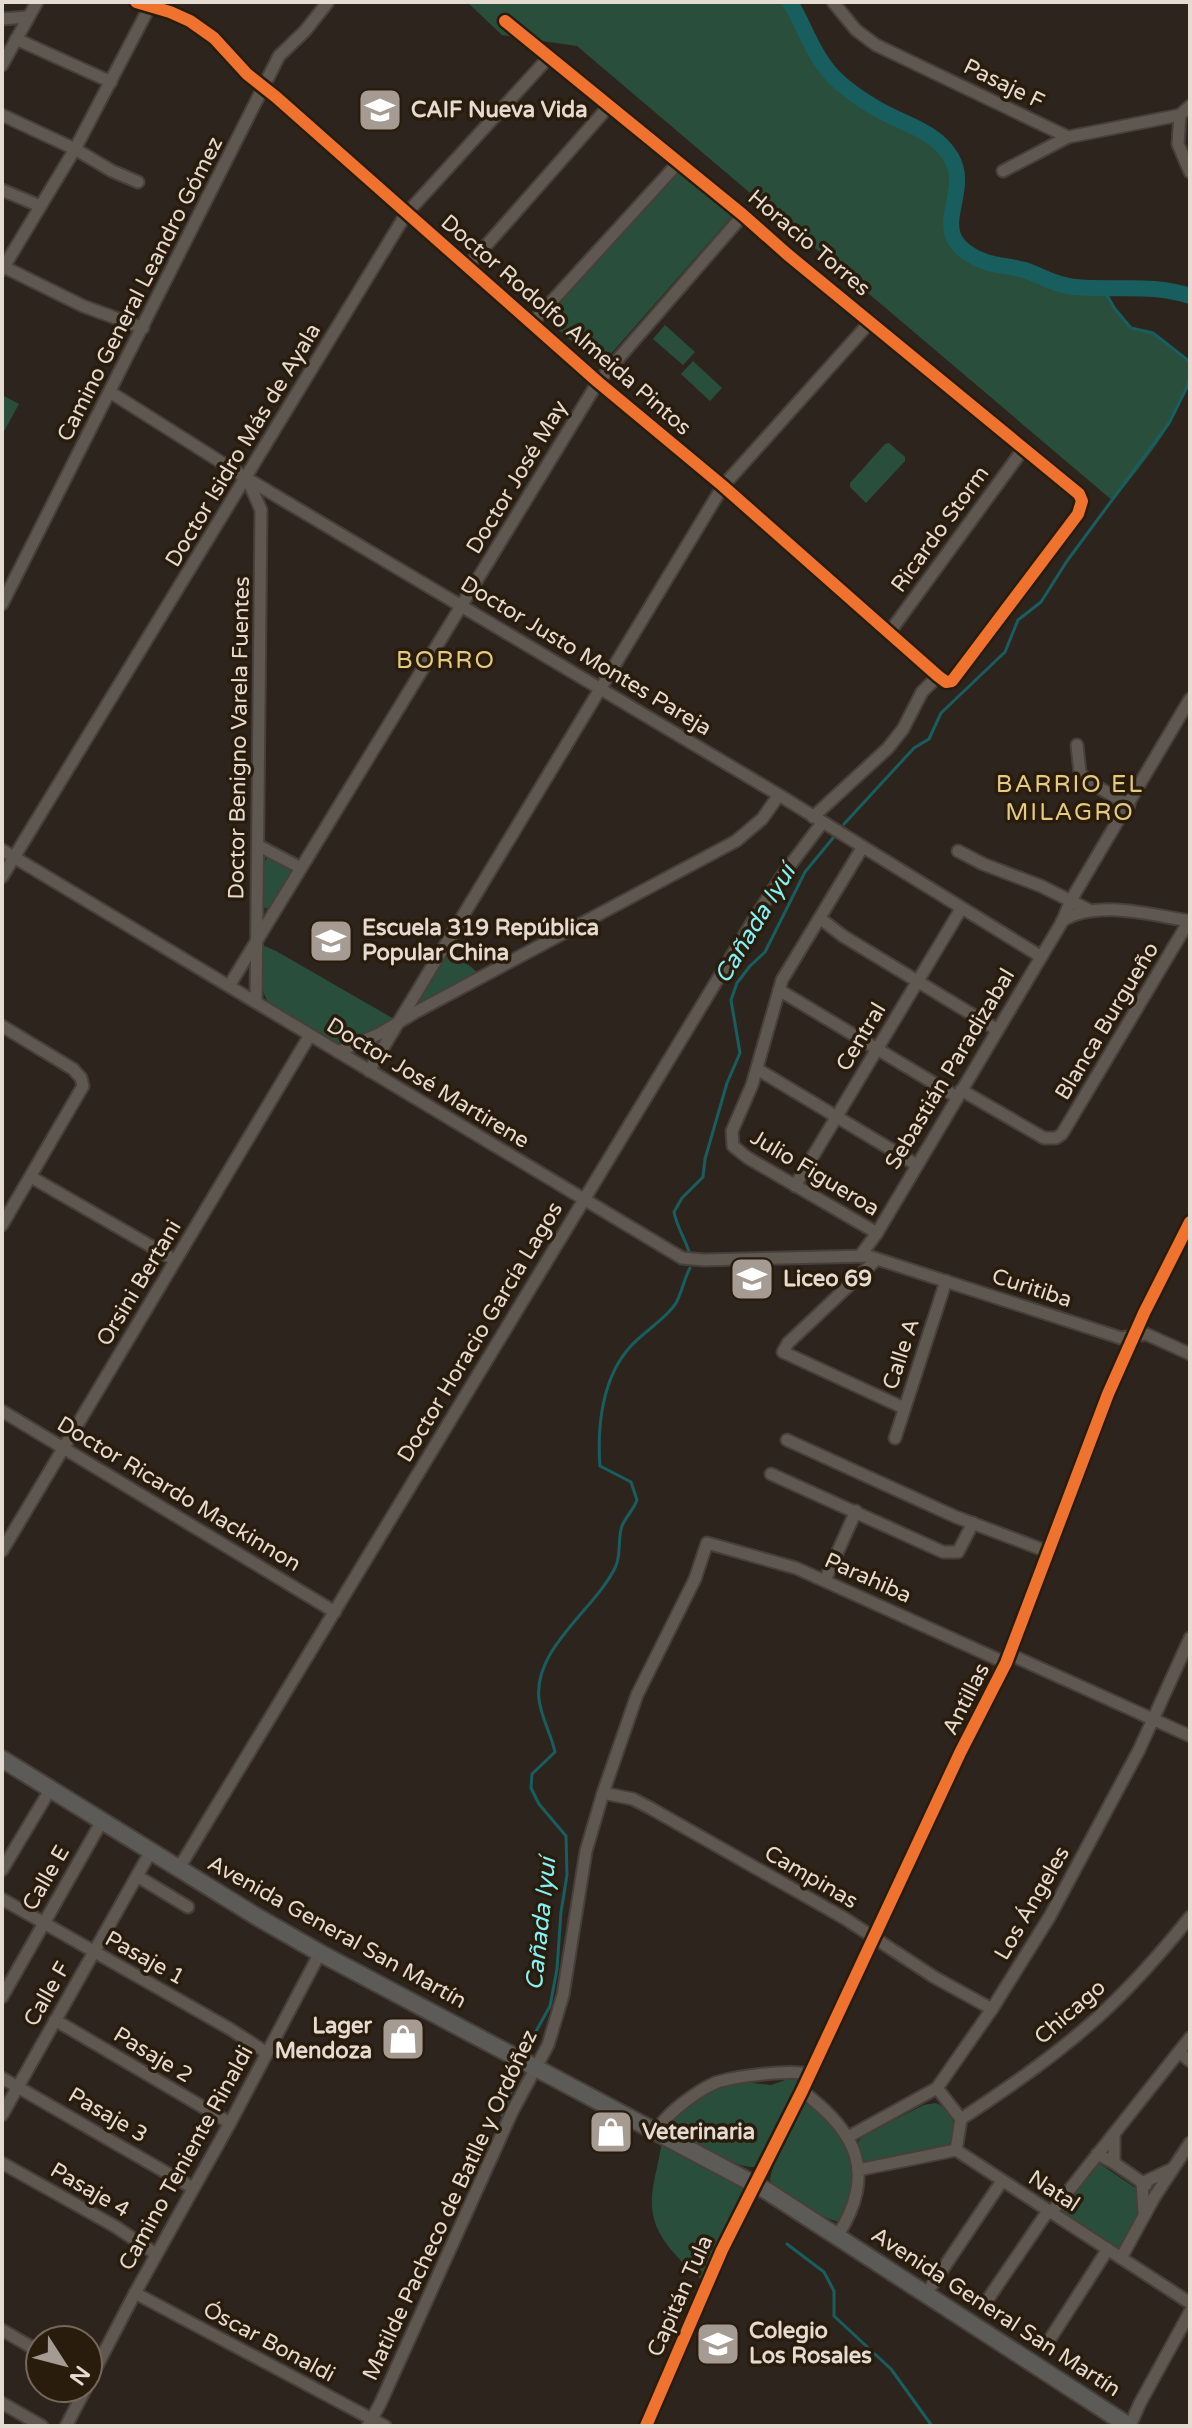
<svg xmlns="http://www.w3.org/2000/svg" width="1192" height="2428" font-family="'Varela Round',sans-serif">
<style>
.green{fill:#2a4e3c}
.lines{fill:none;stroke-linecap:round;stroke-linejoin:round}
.stream{stroke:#185e5f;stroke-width:3}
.river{stroke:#185e5f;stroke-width:16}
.minor-casing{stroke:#473f39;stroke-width:15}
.secondary-casing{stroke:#473f39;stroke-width:20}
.minor{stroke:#5e5851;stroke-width:11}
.secondary{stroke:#5c5b57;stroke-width:16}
.cycleway-casing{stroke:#2a1c0c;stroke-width:17}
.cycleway{stroke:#ef722f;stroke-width:12}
.labels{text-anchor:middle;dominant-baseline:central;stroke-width:7;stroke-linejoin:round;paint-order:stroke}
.street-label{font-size:22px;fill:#e5dbd1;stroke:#2a1c0c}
.poi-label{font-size:22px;font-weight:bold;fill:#e5dbd1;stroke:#2a1c0c;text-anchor:start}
.neighbourhood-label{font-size:24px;letter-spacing:2px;fill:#e4cb7f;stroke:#2a1c0c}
.water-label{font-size:24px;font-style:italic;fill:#84f2f5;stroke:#2a1c0c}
</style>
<rect width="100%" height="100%" fill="#2d251d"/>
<g class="green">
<path d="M467,2H790L816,51L832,75L883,112L927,132L951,157L958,178L950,230L960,249L985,262L1026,270L1053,283L1077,287H1102L1115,309L1131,328L1153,333L1190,362C1190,411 1142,463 1113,501L577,46L502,35Z"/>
<polygon points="678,168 734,214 602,364 597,364 550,322 548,317"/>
<polygon points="665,325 695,352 683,365 653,339"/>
<polygon points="693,361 722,388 710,401 681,374"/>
<polygon points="2,395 19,404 2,435"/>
<polygon points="889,443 905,457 905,461 866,503 850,487 850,483 885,444"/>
<polygon points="268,858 289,867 291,874 268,909 263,907 262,903 262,863"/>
<path d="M262,945L276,951L394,1019C380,1028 360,1043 343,1044C329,1045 285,1014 271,1006C257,989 262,966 262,945Z"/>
<path d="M446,957C456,957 473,966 478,974L413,1006L441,961Z"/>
<path d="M794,2077H802L803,2081L759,2166C743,2174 683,2137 665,2128L666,2120L718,2085L741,2082L771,2085Z"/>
<path d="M806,2102H810C842,2132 864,2160 848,2206C846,2211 845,2219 838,2221C829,2223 783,2191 773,2185L770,2180L774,2161L802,2103Z"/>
<path d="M936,2103C956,2112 958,2131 947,2148L868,2164L858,2155L857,2144L862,2136L924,2105Z"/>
<path d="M662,2141L741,2184L744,2190L703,2280C692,2274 684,2264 675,2254C638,2213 655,2188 662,2141Z"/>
<polygon points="1097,2162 1149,2197 1119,2249 1060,2210"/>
</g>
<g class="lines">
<g class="stream">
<polyline points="1102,287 1115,309 1131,328 1153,333 1190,362"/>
<polyline points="844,824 914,748 929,739 941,713 1005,652 1018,620 1041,602 1067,561 1169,423 1187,387 1190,376"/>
<path d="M690,1255C686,1240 677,1228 674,1212L682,1198L703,1177L705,1159L727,1083L740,1053L731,1000L737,983L750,966L765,952L805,872L833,838"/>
<path d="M524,2053L550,2006L557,1969L561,1912L567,1875L566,1836L539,1804L531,1788L532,1774L555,1752C551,1733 541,1718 539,1699C533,1649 594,1610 615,1568C622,1555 617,1539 622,1526C625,1518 634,1509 637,1500L631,1482L600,1466C597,1427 602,1378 630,1347C642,1333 667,1318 676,1303C682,1292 684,1279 690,1268"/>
<polyline points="502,2115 516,2080 518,2067"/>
<polyline points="787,2244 824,2272 834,2291 834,2316 891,2369 932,2426"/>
</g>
<path class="river" d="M790,2C804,25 813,55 832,75C845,89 865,102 881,111C906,125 935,131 951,157C974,196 920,235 983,261C996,266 1011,266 1024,270C1043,276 1054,285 1075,287C1113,291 1153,283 1190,296"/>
<g class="minor-casing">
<g id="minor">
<polyline points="136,2 170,12 190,21 214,38 247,74 276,97 598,382 723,486 938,676 946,682 952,681 1078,514 1082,501 1079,494 787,254 743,215 505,21"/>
<polyline points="833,2 856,30 876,45 1068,137 1180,115"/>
<polyline points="2,19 28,17"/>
<polyline points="16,39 111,82"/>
<polyline points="2,65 37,2"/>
<polyline points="2,115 75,149 112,171 138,182"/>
<polyline points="1180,115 1178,144 1190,172"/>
<polyline points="1180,115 1190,106"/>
<polyline points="1003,171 1068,137"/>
<polyline points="2,190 40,206"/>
<polyline points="468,266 609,106"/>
<polyline points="4,267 83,306 143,328"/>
<polyline points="2,270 75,149 150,6"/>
<polyline points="532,323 679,162"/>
<polyline points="110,392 246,478 779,795 1040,956"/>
<polyline points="247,478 261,510 256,1002"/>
<polyline points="2,604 279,56 305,31 328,2"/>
<polyline points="889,633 1024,448"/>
<polyline points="1077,745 1080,773 1089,782 1129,805"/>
<polyline points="813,817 888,748 903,729 922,692 938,676"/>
<polyline points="259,846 301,868"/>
<polyline points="862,848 782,980 752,1085 732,1131 733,1146 748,1158 877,1233"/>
<polyline points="2,850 682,1258 704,1260 868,1256 1121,1338 1146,1334 1190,1354"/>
<polyline points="958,851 983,864 1041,886 1089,910"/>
<polyline points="2,877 406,214 549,57"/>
<polyline points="821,919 843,936 996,1029"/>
<path d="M1062,921C1096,899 1151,915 1190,921"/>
<polyline points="229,986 598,382 743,215"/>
<polyline points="779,990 957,1097"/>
<polyline points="2,1026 73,1069 81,1078 83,1086 2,1225"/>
<polyline points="338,1052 381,1033 414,1013 736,841 762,819 779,795"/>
<polyline points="757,1069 917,1165"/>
<polyline points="369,1071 723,486 871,321"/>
<polyline points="961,1090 1044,1138 1056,1138 1062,1134 1189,921"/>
<polyline points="31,1177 175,1260"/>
<polyline points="795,1186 961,909"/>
<polyline points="860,1256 877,1233 1062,922 1071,900 1190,699"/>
<polyline points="877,1259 788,1343 783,1352 904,1408"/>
<polyline points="2,1411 335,1612"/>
<polyline points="895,1438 946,1281"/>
<polyline points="787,1440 956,1517 1049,1552"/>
<polyline points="771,1474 943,1552 958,1552 973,1523"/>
<polyline points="2,1551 310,1035"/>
<polyline points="825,1580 856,1511"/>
<polyline points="1009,1654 1190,1736"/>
<polyline points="603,1793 633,1799 652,1809 844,1918 934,1977 992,2009"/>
<polyline points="179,1868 756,916 782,876 822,823"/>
<polyline points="2,1870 50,1790"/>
<polyline points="137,1876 188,1907"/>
<polyline points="2,1899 230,2029 267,2053"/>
<polyline points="2,1997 102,1821"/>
<polyline points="55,2020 230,2123"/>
<polyline points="1179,2052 1190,2061"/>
<polyline points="2,2078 193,2188"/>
<polyline points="937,2088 961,2119 956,2150 1190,2303"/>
<path d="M802,2091C857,2132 877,2173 838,2235"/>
<polyline points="2,2115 151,1851"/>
<path d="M961,2119C1008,2088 1056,2055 1098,2017C1132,1986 1162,1952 1190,1917"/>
<path d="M657,2131C665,2114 697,2091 715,2083C731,2077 795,2068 809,2075"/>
<polyline points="848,2137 937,2088 992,2009 1050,1916 1139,1750 1190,1638"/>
<polyline points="1097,2154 1114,2163 1114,2134"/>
<polyline points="2,2163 116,2227 156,2254"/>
<polyline points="1114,2163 1146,2185"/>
<polyline points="858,2170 956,2150"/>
<polyline points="1051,2213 1190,2038"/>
<polyline points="1144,2213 1142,2183 1172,2169"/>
<polyline points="1121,2258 1155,2196 1190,2143"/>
<polyline points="135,2293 385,2426"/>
<polyline points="926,2294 1002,2181"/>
<polyline points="988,2299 1048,2211"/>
<polyline points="2,2330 40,2352"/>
<polyline points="1050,2339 1108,2249"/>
<polyline points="88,2383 135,2293 230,2123 320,1953"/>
<polyline points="2,2403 42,2426"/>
<polyline points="66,2426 86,2388"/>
<polyline points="368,2426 380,2404 512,2112 548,2045 563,1995 586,1851 603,1793 637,1695 695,1579 707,1543 796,1568 1006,1663"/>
<polyline points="646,2426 722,2250 802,2091 960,1753 1006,1663 1108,1394 1144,1313 1190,1222"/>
<polyline points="1130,2426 1140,2403 1190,2312"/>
</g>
</g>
<g class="secondary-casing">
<polyline id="secondary" points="2,1759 259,1918 320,1953 767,2191 1129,2426"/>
</g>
<use href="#minor" class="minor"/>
<use href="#secondary" class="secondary"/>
<g class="cycleway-casing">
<g id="cycleway">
<polyline points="136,2 170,12 190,21 214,38 247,74 276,97 598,382 723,486 938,676 946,682 952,681 1078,514 1082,501 1079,494 787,254 743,215 505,21"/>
<polyline points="646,2426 722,2250 802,2091 960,1753 1006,1663 1108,1394 1144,1313 1190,1222"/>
</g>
</g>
<use href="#cycleway" class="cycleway"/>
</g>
<defs>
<g id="school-square" transform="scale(2.3)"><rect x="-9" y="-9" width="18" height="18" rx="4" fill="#a59b92" stroke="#2a1c0c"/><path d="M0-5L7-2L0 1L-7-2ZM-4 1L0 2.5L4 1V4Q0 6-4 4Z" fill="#fff"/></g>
<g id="shop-square" transform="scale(2.3)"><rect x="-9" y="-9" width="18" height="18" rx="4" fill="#a59b92" stroke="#2a1c0c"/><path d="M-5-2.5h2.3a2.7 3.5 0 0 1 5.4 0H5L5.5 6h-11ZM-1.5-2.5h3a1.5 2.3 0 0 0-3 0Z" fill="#fff"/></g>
</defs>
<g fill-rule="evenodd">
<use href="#school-square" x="380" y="110"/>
<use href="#school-square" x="331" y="941"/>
<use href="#school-square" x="752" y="1279"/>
<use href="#shop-square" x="403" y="2039"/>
<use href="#shop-square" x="611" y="2132"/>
<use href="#school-square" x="718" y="2344"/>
</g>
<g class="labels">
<g class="street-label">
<text transform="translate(1004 84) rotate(26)">Pasaje F</text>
<text transform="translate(809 243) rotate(40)">Horacio Torres</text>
<text transform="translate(140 289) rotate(-63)">Camino General Leandro Gómez</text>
<text transform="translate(566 325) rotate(41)">Doctor Rodolfo Almeida Pintos</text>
<text transform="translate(243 445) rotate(-59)">Doctor Isidro Más de Ayala</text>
<text transform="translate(517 477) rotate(-59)">Doctor José May</text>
<text transform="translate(940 529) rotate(-54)">Ricardo Storm</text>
<text transform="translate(586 656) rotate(31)">Doctor Justo Montes Pareja</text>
<text transform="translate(239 738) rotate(-89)">Doctor Benigno Varela Fuentes</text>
<text transform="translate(1107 1021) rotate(-59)">Blanca Burgueño</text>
<text transform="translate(861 1037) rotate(-59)">Central</text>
<text transform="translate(950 1069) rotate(-59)">Sebastián Paradizabal</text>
<text transform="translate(428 1083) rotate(31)">Doctor José Martirene</text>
<text transform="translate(815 1173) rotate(31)">Julio Figueroa</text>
<text transform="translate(139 1283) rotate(-59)">Orsini Bertani</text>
<text transform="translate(1032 1288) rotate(18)">Curitiba</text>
<text transform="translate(480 1332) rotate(-59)">Doctor Horacio García Lagos</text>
<text transform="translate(901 1354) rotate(-72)">Calle A</text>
<text transform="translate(179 1494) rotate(31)">Doctor Ricardo Mackinnon</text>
<text transform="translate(868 1578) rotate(24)">Parahiba</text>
<text transform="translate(966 1699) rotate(-63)">Antillas</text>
<text transform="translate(811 1877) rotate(30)">Campinas</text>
<text transform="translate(46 1878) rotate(-60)">Calle E</text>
<text transform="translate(1032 1903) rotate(-60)">Los Ángeles</text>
<text transform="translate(337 1932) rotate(29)">Avenida General San Martín</text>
<text transform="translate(145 1958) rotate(29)">Pasaje 1</text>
<text transform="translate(47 1994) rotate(-60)">Calle F</text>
<text transform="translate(1070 2012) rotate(-41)">Chicago</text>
<text transform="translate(153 2055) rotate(31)">Pasaje 2</text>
<text transform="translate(108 2115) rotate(30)">Pasaje 3</text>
<text transform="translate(186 2158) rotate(-61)">Camino Teniente Rinaldi</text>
<text transform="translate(90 2190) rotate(30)">Pasaje 4</text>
<text transform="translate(1054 2191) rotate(33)">Natal</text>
<text transform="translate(450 2205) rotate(-65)">Matilde Pacheco de Batlle y Ordóñez</text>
<text transform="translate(680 2296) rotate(-66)">Capitán Tula</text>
<text transform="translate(996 2312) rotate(33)">Avenida General San Martín</text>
<text transform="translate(269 2342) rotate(28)">Óscar Bonaldi</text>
</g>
<g class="poi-label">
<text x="411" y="110">CAIF Nueva Vida</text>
<text x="362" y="928">Escuela 319 República<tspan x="362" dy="25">Popular China</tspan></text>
<text x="783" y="1279">Liceo 69</text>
<text x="372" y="2026" text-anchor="end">Lager<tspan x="372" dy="25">Mendoza</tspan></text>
<text x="642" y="2132">Veterinaria</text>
<text x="749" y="2331">Colegio<tspan x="749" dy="25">Los Rosales</tspan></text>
</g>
<g class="neighbourhood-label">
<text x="446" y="660">BORRO</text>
<text x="1070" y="784">BARRIO EL<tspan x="1070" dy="28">MILAGRO</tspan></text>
</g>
<g class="water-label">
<text transform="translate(755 924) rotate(-59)">Cañada Iyuí</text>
<text transform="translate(541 1924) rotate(-84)">Cañada Iyuí</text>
</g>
</g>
<rect width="1192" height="2428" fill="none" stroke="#e5dbd1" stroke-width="8"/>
<g transform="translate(64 2364) rotate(126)"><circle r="38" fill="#2a1c0c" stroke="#75685b" stroke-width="2"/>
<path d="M0-6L14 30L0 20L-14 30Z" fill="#a59b92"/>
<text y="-12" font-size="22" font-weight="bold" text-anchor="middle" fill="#e5dbd1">N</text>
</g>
</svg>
